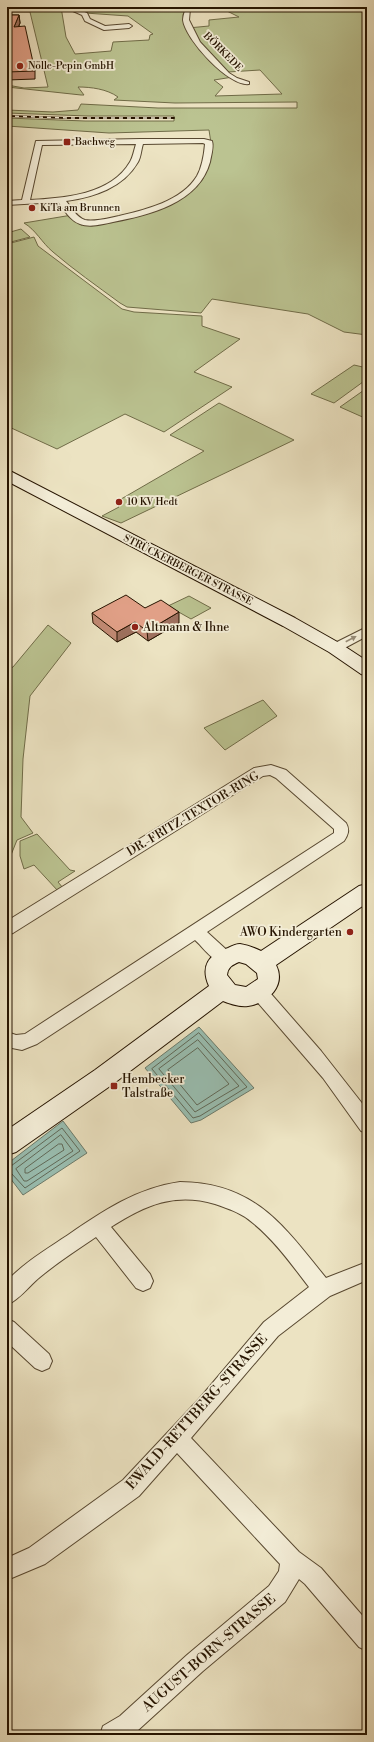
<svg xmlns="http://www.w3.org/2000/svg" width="374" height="1742" font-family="'Libre Bodoni',serif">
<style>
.green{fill:#bbc391;stroke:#706c48;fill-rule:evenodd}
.water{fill:#99beb1;stroke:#6b7a6a}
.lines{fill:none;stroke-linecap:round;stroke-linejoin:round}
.shore{stroke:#606958;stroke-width:1}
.street-casing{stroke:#584830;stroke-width:2}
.secondary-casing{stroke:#261400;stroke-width:2}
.street{fill:#f3edd7;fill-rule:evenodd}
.secondary{fill:#f3edd7;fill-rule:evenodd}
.rail-casing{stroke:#261400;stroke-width:2}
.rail{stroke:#f3edd7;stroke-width:1.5;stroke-dasharray:4;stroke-linecap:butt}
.wall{fill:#c28a74;stroke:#261400}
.shaded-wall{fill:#9e705e;stroke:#261400}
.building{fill:#e1a087;stroke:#261400}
.oneway{fill:#978b76}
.poi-dot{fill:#8f2418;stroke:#f3edd7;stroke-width:1.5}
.labels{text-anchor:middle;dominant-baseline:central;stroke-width:3.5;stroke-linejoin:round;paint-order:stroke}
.far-street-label{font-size:10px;fill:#261400;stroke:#f3edd7}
.far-poi-label{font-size:10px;fill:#261400;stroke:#f3edd7;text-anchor:start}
.poi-label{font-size:12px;fill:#261400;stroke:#f3edd7;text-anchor:start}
.street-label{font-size:12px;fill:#261400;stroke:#f3edd7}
.near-street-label{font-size:14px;fill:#261400;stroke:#f3edd7}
</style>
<rect width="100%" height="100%" fill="#ece3c2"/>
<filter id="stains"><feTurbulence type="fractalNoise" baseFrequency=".005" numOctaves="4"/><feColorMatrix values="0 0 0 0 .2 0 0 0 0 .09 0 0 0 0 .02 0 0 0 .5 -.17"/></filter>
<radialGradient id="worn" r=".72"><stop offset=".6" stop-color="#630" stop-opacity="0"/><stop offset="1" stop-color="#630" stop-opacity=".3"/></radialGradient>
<g class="green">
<path d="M61,7L66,37L75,54L111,51L113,42L149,40L150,35L153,34L128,16L85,13L70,7H179L185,9L188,28L209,26V20L239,17L227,11L231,7H367V335L344,332L308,314L212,299L201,313L127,307L120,303C97,286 74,270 53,252C42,243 36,230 24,223L72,215L81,225L117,220L150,211L197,186L203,179L210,160L211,143L209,130L109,133L7,126V118L85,121H174V116H88L7,113V110L53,112L78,110L81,104L158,108H297V102L175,103L114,100L118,97C107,89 91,87 78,87L84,95H81L7,87V85L24,88L48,87L30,12H7V8ZM260,70L282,94L215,96L223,87L214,80L233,77L228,72Z"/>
<polygon points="21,229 30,237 7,243 7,233"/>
<polygon points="34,237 38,246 122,309 134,312 202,316 202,326 240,339 194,372 232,387 164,432 125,414 57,449 7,426 7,244"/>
<polygon points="354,365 367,368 367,379 334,403 311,394"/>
<polygon points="367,388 367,419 340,407"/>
<polygon points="219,403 294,440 121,523 102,516 119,507 116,502 204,451 170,435"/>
<polygon points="189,596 211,608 191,619 168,606"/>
<polygon points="48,625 71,643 30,696 23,759 21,817 33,833 17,840 9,860 7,861 7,670 13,667"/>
<polygon points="263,700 277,716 225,750 204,728"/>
<polygon points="37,834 70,870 75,871 58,882 63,888 58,891 34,865 24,869 20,856 20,841"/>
</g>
<g class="water">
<polygon points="199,1027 254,1088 201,1120 191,1123 145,1068"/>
<polygon points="63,1121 87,1153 23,1195 7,1174 7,1164"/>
</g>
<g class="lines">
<g class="shore">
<polygon points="199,1033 247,1087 200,1116 193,1118 152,1069"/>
<polygon points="198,1040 239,1086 195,1112 159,1069"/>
<polygon points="198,1048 229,1084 197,1105 168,1070"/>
<polygon points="61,1135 73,1151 27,1181 24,1181 16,1169"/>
<polygon points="59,1144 62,1144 64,1150 28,1173 25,1173 25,1169"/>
<polyline points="7,1167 11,1166 62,1128 80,1151 25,1188 11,1173 7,1172"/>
</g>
<g class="street-casing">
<g id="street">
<polygon points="7,7 16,7 7,9"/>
<polygon points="64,7 72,7 87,13 90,19 105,26 129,24 132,26 129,28 104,30 85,21 82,15"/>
<path d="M177,7L190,9L189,20L200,42L229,73L237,78L249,82V84C229,87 185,39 183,20C183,18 184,13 185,11Z"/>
<path d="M140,139H204L212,141C214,147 211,156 210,162C199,203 149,215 113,222C103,224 90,228 80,224C70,221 64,209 58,202L7,205V201L22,200L36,141ZM203,143L205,144C204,155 202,167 197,176C182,201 145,210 119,216C109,218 95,222 85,220C77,218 71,207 66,201C94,197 123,188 138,162C141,157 141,150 143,144ZM136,144C134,150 133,157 130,162C111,195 64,198 30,200L42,145Z"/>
<polygon points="367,627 367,636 339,651 331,651 329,648 331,645"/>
<path d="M271,765L286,770L346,823C350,830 348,835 344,841L207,932L230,953L232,958L230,963C216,967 204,948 195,940L37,1044L22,1050L7,1047V1032L16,1035L25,1034L334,833V829L276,778L270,775L263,776L13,933L7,935V921L254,768Z"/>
<polygon points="259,985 265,987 321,1051 361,1102 367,1110 367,1133 361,1131 323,1078 253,997 251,992 253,987"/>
<path d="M180,1182C255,1183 283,1225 326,1278L367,1262V1280L330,1296L278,1336L191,1438L299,1552L321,1568L367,1621V1651L359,1647L305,1584L299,1579L285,1602L203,1671L136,1732L133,1735H100L103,1726L120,1716L187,1655L269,1586L279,1571L280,1564L177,1453L139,1496L45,1564L7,1580V1558L29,1548L123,1480L199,1399L264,1322L309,1287C292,1265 275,1241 253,1223C242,1213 229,1209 215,1204C175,1192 145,1205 111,1227L150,1274L153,1281L150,1288L143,1291L136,1288L96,1237C77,1250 58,1262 40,1277C29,1286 20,1299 7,1305V1281C25,1262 47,1249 68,1235C103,1211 137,1188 180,1182Z"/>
<polygon points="7,1319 14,1322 49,1354 52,1361 49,1368 42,1371 35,1368 7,1342"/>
</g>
</g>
<g class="secondary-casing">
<g id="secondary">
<polygon points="7,470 12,472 295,618 341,644 367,661 367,676 361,674 329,652 283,626 7,481"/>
<path d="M367,884V903L276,965C286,985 269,1003 248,1006C239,1007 231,1004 223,1001L113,1084L16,1152L7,1155V1130L95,1070L209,986C200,966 209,954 228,948C232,946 236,944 240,944C247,945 255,948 261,951L359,886ZM239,962L246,964L257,973L258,979L246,987L235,985L227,975C228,967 232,965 239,962Z"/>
</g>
</g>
<use href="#street" class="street"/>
<use href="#secondary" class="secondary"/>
<g class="rail-casing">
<polyline id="rail" points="7,116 67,118 174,118"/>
</g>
<use href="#rail" class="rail"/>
</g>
<g class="wall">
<polygon points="7,15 19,15 20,23 19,26 35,71 35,79 7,80"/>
<polygon points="145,608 179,623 148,641 136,632 117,642 93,623 92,613"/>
</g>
<g class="shaded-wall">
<polygon points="19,15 20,23 15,34 14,27"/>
<polygon points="179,612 179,623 148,641 147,631"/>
<polygon points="135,622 136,632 117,642 117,632"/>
</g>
<g class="building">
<polygon points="7,15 19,15 14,27 25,26 35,71 7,72"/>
<polygon points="126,595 145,608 161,600 179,612 147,631 135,622 117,632 92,613"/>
</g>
<defs><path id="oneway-solid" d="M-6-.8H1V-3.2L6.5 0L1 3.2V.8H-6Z"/></defs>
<use class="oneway" href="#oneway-solid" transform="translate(351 639) rotate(-28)"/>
<g class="poi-dot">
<circle cx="20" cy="66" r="4"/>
<rect x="63" y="138" width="8" height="8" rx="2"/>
<circle cx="32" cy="208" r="4"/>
<circle cx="119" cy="502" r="4"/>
<circle cx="135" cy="627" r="4"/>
<circle cx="350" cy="932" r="4"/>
<rect x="110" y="1082" width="8" height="8" rx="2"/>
</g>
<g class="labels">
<g class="far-street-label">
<text transform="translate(223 52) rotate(45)">BÖRKEDE</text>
<text transform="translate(188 570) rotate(27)">STRÜCKERBERGER STRASSE</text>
</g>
<g class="far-poi-label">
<text x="28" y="66">Nölle-Pepin GmbH</text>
<text x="75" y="142">Bachweg</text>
<text x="40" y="208">KiTa am Brunnen</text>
<text x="127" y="502">10 KV Hedt</text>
</g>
<g class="poi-label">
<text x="143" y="627">Altmann &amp; Ihne</text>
<text x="342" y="932" text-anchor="end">AWO Kindergarten</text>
<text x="122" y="1079">Hembecker<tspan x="122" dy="14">Talstraße</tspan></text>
</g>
<g class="street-label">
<text transform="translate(193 814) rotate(-31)">DR.-FRITZ-TEXTOR-RING</text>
</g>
<g class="near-street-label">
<text transform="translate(197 1412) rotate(-48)">EWALD-RETTBERG-STRASSE</text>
<text transform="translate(209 1653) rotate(-41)">AUGUST-BORN-STRASSE</text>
</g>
</g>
<rect width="374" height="1742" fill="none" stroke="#ece3c2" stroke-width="24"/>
<rect x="8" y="8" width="358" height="1726" fill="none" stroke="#261400" stroke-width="2"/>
<rect x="12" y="12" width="350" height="1718" fill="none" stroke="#261400"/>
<rect width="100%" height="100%" filter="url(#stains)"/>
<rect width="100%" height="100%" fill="url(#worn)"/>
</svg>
